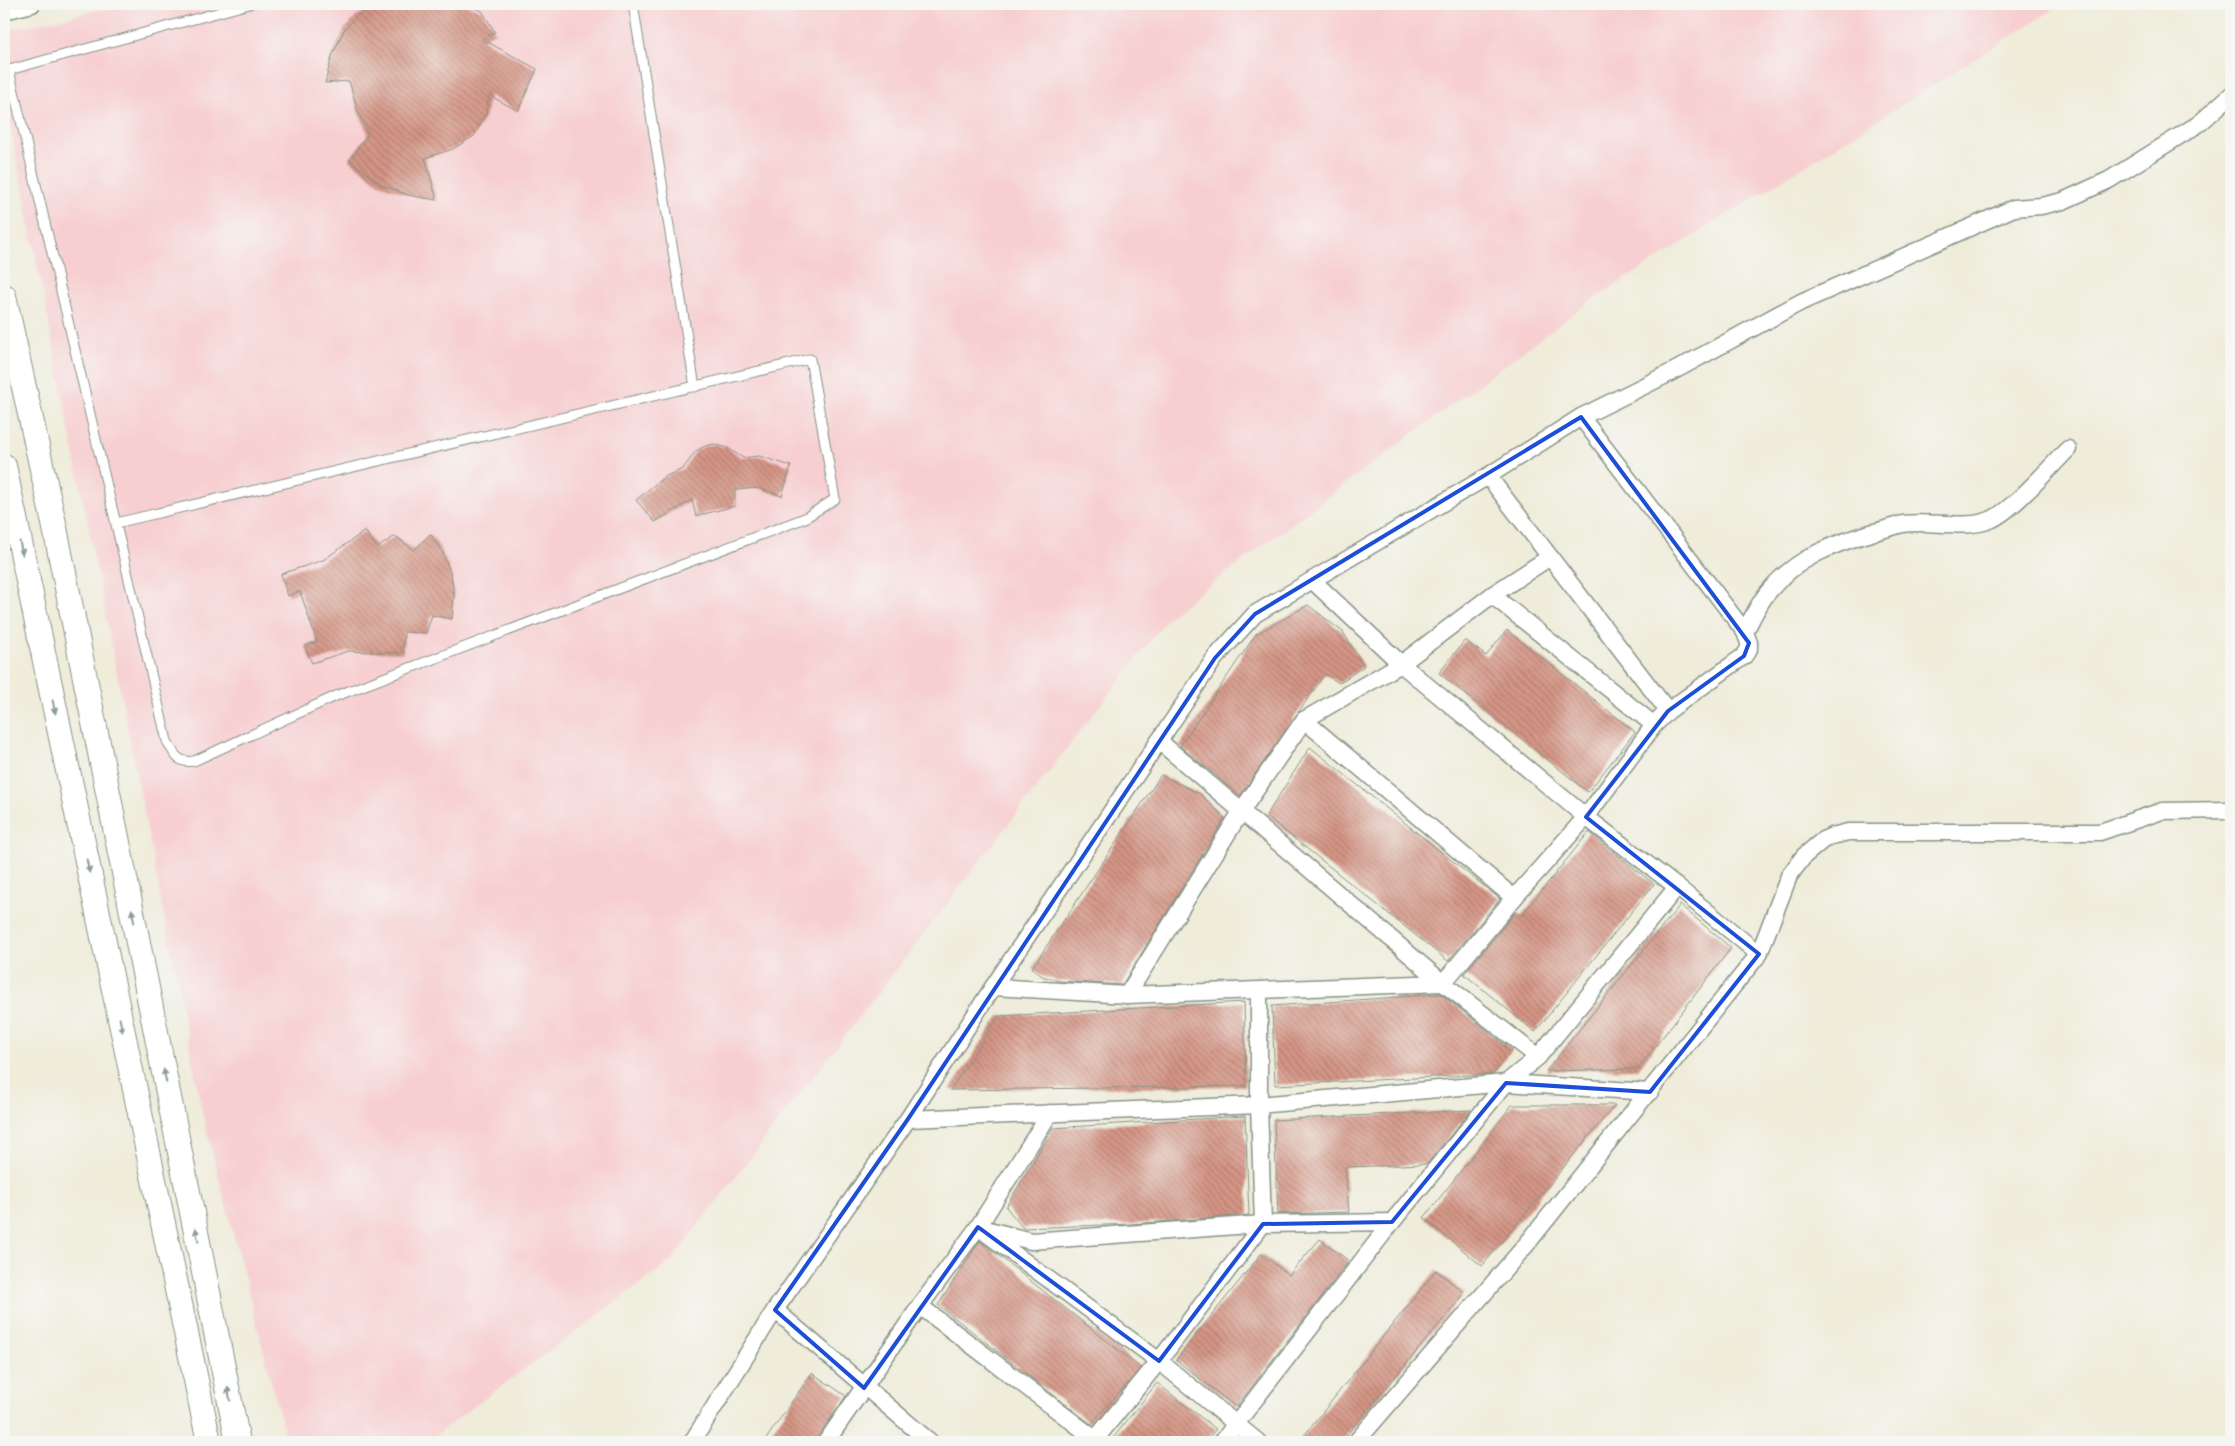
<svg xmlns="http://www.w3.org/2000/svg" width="2235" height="1446" font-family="'Comic Neue',sans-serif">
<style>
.built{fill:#f7cfd1}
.building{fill:url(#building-back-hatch)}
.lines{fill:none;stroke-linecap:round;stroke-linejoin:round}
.lane-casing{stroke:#879487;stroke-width:11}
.street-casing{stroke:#879487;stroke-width:19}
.secondary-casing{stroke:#879487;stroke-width:26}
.lane{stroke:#fff;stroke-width:9}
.street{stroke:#fff;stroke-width:16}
.secondary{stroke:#fff;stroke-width:24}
.oneway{fill:#8f9e9a}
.marked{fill:none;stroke:#1d4ed8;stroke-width:4;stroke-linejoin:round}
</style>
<defs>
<pattern id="building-back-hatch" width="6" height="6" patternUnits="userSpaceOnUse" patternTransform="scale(1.25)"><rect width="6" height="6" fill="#d59585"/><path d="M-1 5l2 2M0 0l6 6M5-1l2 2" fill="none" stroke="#ac7b6e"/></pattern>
</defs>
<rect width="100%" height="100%" fill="#f6f6f2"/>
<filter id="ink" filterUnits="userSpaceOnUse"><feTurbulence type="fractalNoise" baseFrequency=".02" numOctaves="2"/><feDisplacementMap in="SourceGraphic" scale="10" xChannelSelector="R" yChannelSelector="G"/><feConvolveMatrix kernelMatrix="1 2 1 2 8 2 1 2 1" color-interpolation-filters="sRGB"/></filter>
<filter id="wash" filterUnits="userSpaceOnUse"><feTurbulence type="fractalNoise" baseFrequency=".0096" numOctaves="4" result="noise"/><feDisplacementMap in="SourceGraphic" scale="20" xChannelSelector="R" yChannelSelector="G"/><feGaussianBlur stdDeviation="1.12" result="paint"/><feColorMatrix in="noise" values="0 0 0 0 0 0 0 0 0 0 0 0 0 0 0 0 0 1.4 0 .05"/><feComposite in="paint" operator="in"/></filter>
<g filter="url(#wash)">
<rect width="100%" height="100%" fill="#efecda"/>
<polygon class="built" points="128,4 2062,4 1589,302 1170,615 671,1261 426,1442 287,1442 203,1116 4,93 4,31"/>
<g id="blocks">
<g class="building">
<polygon points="379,4 465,4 482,11 495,32 482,39 537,69 518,111 489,95 486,114 474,136 453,149 425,158 437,200 408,195 382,185 349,160 368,134 358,111 349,81 325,83 332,56 344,30 358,15"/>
<polygon points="714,444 728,448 743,458 759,456 791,466 782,496 757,488 735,490 735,506 696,516 692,500 655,522 636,500 664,477 683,469 696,451 705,446"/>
<polygon points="365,531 377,548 395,536 414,550 430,534 441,549 451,574 454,594 452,619 432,615 426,633 404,632 403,653 348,651 312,663 305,646 317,642 300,591 288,596 281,574 323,560"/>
<polygon points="1308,605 1343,632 1364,666 1339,683 1325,674 1240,796 1180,746 1256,634"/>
<polygon points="1507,630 1635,732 1588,792 1439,673 1465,640 1486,656"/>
<polygon points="1310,747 1500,899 1448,961 1266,816"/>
<polygon points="1161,775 1200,794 1225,818 1122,985 1059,981 1042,976 1032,968"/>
<polygon points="1589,832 1654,884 1535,1032 1464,974 1516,912 1521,916"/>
<polygon points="1680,905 1731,948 1638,1069 1546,1071"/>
<polygon points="1441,994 1512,1050 1493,1074 1275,1085 1272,1006"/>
<polygon points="1244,1002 1246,1086 950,1090 999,1016"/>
<polygon points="1512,1105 1615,1105 1482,1266 1424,1218"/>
<polygon points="1471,1110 1427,1164 1345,1167 1349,1212 1278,1214 1274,1120"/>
<polygon points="1245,1116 1249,1215 1131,1224 1023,1228 1006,1207 1053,1128"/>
<polygon points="1320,1239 1349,1261 1236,1407 1176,1360 1261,1254 1289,1275"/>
<polygon points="980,1241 1141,1368 1091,1424 938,1305"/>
<polygon points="1436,1270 1465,1293 1341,1442 1299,1442"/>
<polygon points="812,1373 846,1396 817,1439 814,1442 764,1442"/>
<polygon points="1157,1383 1216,1429 1205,1442 1110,1442"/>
</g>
</g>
</g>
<g filter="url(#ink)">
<use href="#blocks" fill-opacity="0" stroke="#879487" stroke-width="1"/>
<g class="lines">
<g class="lane-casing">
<g id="lane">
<polyline points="633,4 695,387"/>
<path d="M116,523L810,359L835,499L805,518L336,696L194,761C178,764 174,754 167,741L9,70L249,4"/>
</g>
</g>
<g class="street-casing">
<g id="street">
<polyline points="4,11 32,4"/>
<polyline points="1488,476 1668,711"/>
<polyline points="1312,580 1401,664 1586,817 1677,887 1759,954"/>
<polyline points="1492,595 1654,725"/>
<path d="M1745,632C1752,618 1759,602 1770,590C1796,558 1835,543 1874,532C1884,530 1894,526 1903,524C1931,520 1965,530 1990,520C2011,512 2050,467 2068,449"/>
<polyline points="1304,720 1514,898"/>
<polyline points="1159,741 1443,983 1538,1057"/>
<polyline points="993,987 1127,995 1443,983 1514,898 1586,817 1654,725 1668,711 1744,656 1749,649 1749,643 1745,632 1581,417"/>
<polyline points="1127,995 1242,810 1304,720 1401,664 1492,595 1550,557"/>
<polyline points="908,1119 1259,1105 1506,1083 1650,1092"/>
<polyline points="978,1227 1031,1241 1263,1224 1392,1222"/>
<polyline points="986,1233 1159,1361 1258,1442"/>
<polyline points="920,1306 1095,1439"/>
<polyline points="775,1310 930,1442"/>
<polyline points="692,1442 775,1310 908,1119 993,987 1215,658 1255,614 1488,476 1581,417 1672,372 1801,302 2014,208 2041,206 2063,201 2109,180 2200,123 2231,95"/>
<polyline points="826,1442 920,1306 978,1227 1050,1113"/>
<polyline points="1093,1442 1159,1361 1263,1224 1259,1105 1259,991"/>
<polyline points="1222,1442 1392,1222 1506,1083 1538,1057 1677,887"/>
<polyline points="1356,1442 1526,1245 1759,954 1789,876 1804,856 1823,840 1832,836 1848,832 2100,832 2162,811 2231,810"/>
</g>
</g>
<g class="secondary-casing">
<g id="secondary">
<polyline points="4,296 55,528 238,1442"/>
<polyline points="4,466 209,1442"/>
</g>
</g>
<use href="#lane" class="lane"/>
<use href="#street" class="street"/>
<use href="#secondary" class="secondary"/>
</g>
<defs><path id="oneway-solid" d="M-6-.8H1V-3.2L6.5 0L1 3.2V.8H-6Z" transform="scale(1.25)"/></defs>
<g class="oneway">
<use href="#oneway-solid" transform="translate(21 548) rotate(78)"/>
<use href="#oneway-solid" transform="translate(54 707) rotate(78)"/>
<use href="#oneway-solid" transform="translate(88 866) rotate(78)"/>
<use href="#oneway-solid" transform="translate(133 916) rotate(-101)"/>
<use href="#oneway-solid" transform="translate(121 1025) rotate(78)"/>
<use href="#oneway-solid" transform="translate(165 1076) rotate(-101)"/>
<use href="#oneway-solid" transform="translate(197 1235) rotate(-101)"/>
<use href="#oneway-solid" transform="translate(229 1394) rotate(-101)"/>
</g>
</g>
<path class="marked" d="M1581,417L1749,643L1744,656L1668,711L1586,817L1759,954L1650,1092L1506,1083L1392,1222L1263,1224L1159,1361L978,1227L864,1388L775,1310L908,1119L1215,658L1255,614Z"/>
<rect width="2235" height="1446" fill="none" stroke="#f6f6f2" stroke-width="20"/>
</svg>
